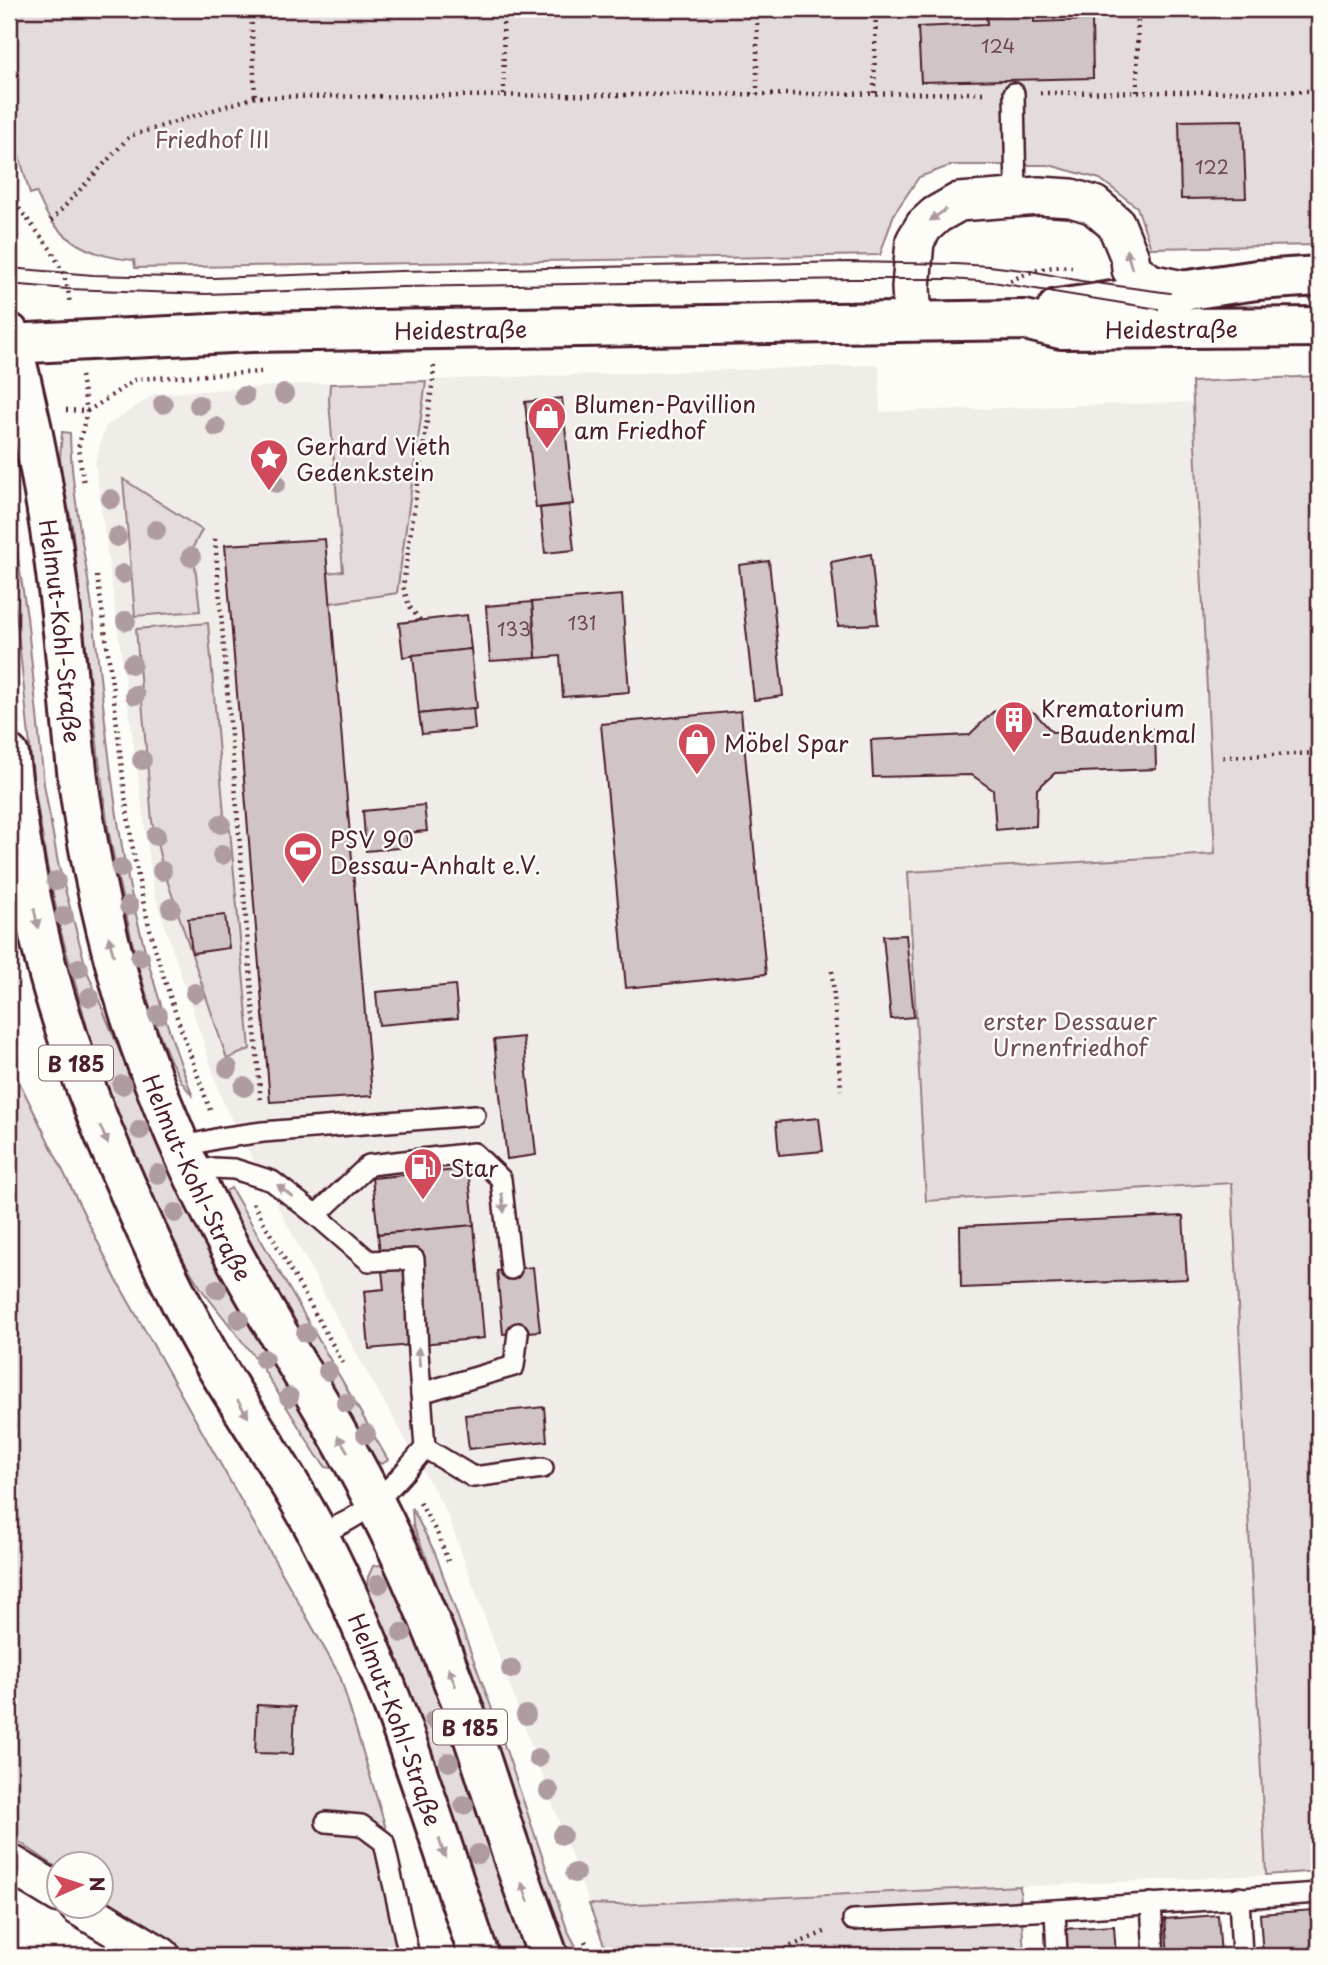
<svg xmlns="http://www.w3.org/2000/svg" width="1328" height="1965" font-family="'Playpen Sans',sans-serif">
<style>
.built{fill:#f0ece8}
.green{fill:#e3dcda;stroke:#967e82;stroke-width:2}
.building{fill:#d0c5c4;stroke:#4a1f2b;stroke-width:2}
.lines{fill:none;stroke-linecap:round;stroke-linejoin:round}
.service-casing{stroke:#4a1f2b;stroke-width:24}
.minor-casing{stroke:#4a1f2b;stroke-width:42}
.secondary-casing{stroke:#4a1f2b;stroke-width:44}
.primary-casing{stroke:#4a1f2b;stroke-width:44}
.path{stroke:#4a1f2b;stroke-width:4.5;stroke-dasharray:2 5;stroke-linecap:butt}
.service{stroke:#fdfcf7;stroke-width:19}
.minor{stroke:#fdfcf7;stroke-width:37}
.secondary{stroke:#fdfcf7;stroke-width:38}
.primary{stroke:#fdfcf7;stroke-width:38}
.tram{stroke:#4a1f2b;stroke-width:2}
.tree{fill:#af9c9f}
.oneway{fill:#ac999b}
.labels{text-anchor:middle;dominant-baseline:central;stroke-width:5;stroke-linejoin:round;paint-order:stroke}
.number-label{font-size:19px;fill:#6c4851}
.shield{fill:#fdfcf7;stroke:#806168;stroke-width:2}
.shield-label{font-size:21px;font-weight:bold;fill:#4a1f2b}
.park-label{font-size:23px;fill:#704e57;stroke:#fdfcf7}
.street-label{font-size:23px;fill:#4a1f2b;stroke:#fdfcf7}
.poi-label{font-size:23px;fill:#4a1f2b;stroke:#fdfcf7;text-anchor:start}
</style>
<rect width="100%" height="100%" fill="#fdfcf7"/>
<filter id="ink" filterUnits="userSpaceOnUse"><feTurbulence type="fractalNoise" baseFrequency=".0143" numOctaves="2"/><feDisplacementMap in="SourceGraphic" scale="14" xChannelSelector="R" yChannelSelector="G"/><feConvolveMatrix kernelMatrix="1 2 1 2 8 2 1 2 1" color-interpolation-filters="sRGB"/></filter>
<g filter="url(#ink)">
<polygon class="built" points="879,365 880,412 1193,402 1215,854 908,872 926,1201 1232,1183 1266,1875 616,1905 589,1904 447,1513 340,1324 224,1105 154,893 95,463 105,427 155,394 304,384"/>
<g class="green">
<path d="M9,9H1319V245L1151,248L1137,207L1100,179L1049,165H952L919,177L894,214L880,255L135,268L134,260C101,258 73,248 52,222C45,213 41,202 36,192L30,194L9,119Z"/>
<polygon points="1319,376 1319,1871 1266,1875 1232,1183 926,1201 908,872 1215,854 1192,382"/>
<polygon points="426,381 397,593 330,603 328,573 343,571 329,401 330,384"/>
<path d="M62,432L70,433C71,494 86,555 93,616C104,706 111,796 129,884C145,958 166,1027 193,1097L181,1081L170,1060L152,1015L135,954L119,883L108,828L98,752L72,526L63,483L60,457Z"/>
<polygon points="123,479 202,530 193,547 200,611 135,616"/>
<polygon points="9,499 27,617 44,784 58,863 87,971 159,1147 191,1214 225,1280 337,1469 326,1467 317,1456 260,1364 202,1290 185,1263 154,1200 130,1145 91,1041 61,932 47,865 34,785 18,632 9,561"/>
<polygon points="208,623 224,815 230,830 250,1049 227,1059 162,865 152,821 136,629"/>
<polygon points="9,1061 116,1279 340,1676 409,1905 420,1956 192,1956 102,1896 102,1864 60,1864 59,1869 9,1835"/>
<polygon points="231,1188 388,1460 382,1464 375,1460 245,1234 226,1199 226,1191"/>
<polygon points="412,1508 435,1553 460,1623 493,1712 567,1929 581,1956 569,1956 462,1646 413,1525"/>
<polygon points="380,1565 386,1570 426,1661 528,1956 501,1956 421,1724 392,1646 367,1588 368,1577 373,1566"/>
<polygon points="1020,1886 1024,1956 608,1956 589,1904 616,1905"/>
</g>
<g class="building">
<polygon points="986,9 1034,9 1034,22 1092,20 1093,78 921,82 918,27 987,24"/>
<polygon points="1243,120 1246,198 1181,199 1179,121"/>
<polygon points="562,398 573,504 536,508 525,402"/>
<polygon points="569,505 574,550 545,553 540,508"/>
<polygon points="325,539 372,1096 270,1102 225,545"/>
<polygon points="871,554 878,624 838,626 831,562"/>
<polygon points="769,561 783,696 754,700 739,565"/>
<polygon points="622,595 629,692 563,697 560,656 536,658 532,602"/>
<polygon points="532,602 536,658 490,661 486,606"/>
<polygon points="467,615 471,649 403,657 399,623"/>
<polygon points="471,649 477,708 419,714 413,655"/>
<polygon points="1015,705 1035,713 1052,732 1155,729 1156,769 1055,773 1037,789 1036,826 996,830 993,790 972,775 873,777 871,740 969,735 993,712"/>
<polygon points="473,708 475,729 422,734 419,714"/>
<polygon points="741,711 766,974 626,988 601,724"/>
<polygon points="424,805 427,831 406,833 408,847 366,851 363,811"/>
<polygon points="225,915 229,948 192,953 188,919"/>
<polygon points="906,935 914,1017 891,1019 883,936"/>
<polygon points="455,985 458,1018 379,1025 376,992"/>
<polygon points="523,1037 536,1155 507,1159 494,1040"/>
<polygon points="819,1118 823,1151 779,1155 776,1122"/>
<polygon points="468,1169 474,1225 378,1234 372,1178"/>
<polygon points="1183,1216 1187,1279 961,1288 960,1226"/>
<polygon points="474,1225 484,1338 369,1349 364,1291 384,1289 378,1234"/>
<polygon points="533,1267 540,1331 503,1334 497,1271"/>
<polygon points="544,1407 547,1441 469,1449 465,1415"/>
<polygon points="257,1705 295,1707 293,1754 255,1753"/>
<polygon points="1314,1910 1317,1956 1263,1956 1260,1914"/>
<polygon points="1218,1915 1221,1956 1168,1956 1165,1919"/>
<polygon points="1114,1926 1116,1956 1063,1956 1061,1929"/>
</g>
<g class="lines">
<g class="service-casing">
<g id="service">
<polyline points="1014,93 1016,197"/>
<polyline points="181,1147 220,1138 263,1132 475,1115"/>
<path d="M191,1172L213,1168L234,1169L272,1181L316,1215L369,1261L414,1259L418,1352L425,1448C391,1488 370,1516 318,1534"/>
<polyline points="316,1215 369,1165 474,1153 501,1179 511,1269"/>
<polyline points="421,1393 514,1366 518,1333"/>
<polyline points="425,1448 473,1477 543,1468"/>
<polyline points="326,1822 361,1825 384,1842 409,1956"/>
<polyline points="1239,1897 1242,1956"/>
<polyline points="1151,1903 1154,1956"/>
<polyline points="1055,1910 1057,1956"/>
<polyline points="853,1920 1055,1910 1319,1893"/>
</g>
</g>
<g class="minor-casing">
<g id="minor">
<polyline points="913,322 911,287 915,241 924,226 936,215 959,202 1039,196 1071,198 1094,205 1116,224 1130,258 1131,269 1150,283 1183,290"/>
<polyline points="9,1863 60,1894"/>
<polyline points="78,1906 161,1956"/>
</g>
</g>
<g class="secondary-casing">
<g id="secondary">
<polyline points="1057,309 1257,280 1319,276"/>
<path id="s1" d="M9,344L251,332L1025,320L1061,329L1319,327"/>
</g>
</g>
<g class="primary-casing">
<g id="primary">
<path id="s2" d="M9,333C32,419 49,508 59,597C67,660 71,724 79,787C90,864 107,941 130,1015C157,1098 192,1178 233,1254C278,1338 332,1417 375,1503C408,1567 436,1634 461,1702C478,1748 492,1795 508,1842C520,1880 535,1918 548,1956"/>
<path id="s3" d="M9,755C17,824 28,893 45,960C65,1039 94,1113 127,1187C151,1243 177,1298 207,1351C243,1413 286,1472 319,1536C388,1669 431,1814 479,1956"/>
</g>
</g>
<g class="path">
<polyline points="251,9 255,97"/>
<polyline points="503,9 504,95"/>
<polyline points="757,9 757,94"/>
<polyline points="1137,92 1138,9"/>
<polyline points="874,93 876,9"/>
<polyline points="1040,93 1319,91"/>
<polyline points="9,175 18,207 52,251 63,273 68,289 70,305"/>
<polyline points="51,221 130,136 255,97 986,93"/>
<path d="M1010,281C1031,271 1048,265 1072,267"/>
<polyline points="81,376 87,411 78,449 84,484"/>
<polyline points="66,410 87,411 96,406 136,379 261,372"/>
<polyline points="215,539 261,1104"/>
<path d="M97,576C105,628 112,681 118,734C124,788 130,842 142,896C158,970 186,1042 211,1113"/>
<polyline points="420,620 409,606 403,586 433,380 434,364"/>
<polyline points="1223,757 1319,753"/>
<polyline points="832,971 841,1090"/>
<polyline points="253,1203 343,1363"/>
<polyline points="420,1503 438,1535 448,1561"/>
<polyline points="585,1941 592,1956"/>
<polyline points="750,1956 782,1950 829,1930"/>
</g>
<use href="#service" class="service"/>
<use href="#minor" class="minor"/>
<use href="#secondary" class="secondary"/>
<use href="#primary" class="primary"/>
<g class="tram">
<polyline points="9,268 93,275 214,278 400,271 849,262 955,264 989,266 1031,271 1081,281 1170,293"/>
<polyline points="9,284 68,289 206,294 402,287 851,279 950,279 993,282 1158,309"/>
</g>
</g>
<g class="tree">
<circle cx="284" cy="394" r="10"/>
<circle cx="244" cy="396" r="10"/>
<circle cx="163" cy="404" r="10"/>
<circle cx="199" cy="405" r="10"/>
<circle cx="216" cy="427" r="10"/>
<circle cx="276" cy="483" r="10"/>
<circle cx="111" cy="499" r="10"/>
<circle cx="156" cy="530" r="10"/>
<circle cx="117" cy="537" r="10"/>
<circle cx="191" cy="557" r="10"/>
<circle cx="123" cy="574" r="10"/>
<circle cx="126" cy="621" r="10"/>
<circle cx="132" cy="664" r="10"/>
<circle cx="135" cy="695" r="10"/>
<circle cx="142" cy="760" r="10"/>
<circle cx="221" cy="824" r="10"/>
<circle cx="156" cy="836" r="10"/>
<circle cx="222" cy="855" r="10"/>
<circle cx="121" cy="868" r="10"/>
<circle cx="162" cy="871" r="10"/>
<circle cx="56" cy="881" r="10"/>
<circle cx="129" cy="906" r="10"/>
<circle cx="171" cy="908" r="10"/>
<circle cx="64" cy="916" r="10"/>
<circle cx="140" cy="957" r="10"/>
<circle cx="79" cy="968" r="10"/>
<circle cx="195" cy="993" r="10"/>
<circle cx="90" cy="997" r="10"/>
<circle cx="158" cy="1015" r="10"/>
<circle cx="228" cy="1068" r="10"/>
<circle cx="122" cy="1085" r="10"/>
<circle cx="244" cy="1087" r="10"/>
<circle cx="140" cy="1130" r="10"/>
<circle cx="158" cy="1174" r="10"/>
<circle cx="175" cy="1213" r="10"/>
<circle cx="217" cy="1289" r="10"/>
<circle cx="239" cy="1319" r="10"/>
<circle cx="306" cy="1333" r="10"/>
<circle cx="264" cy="1359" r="10"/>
<circle cx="328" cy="1371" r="10"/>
<circle cx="289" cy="1397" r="10"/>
<circle cx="346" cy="1403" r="10"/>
<circle cx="366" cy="1434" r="10"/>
<circle cx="379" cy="1584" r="10"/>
<circle cx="402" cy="1633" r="10"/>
<circle cx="511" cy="1669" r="10"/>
<circle cx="526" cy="1715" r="10"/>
<circle cx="434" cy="1720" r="10"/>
<circle cx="538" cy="1758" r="10"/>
<circle cx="449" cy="1762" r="10"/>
<circle cx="549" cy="1791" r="10"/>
<circle cx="464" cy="1805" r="10"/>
<circle cx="562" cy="1835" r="10"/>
<circle cx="478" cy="1854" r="10"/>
<circle cx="575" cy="1873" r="10"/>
</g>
<defs><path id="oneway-solid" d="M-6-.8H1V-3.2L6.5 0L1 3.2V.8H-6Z" transform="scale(1.75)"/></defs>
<g class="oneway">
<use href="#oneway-solid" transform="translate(938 215) rotate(145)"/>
<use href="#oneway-solid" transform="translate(1129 259) rotate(-106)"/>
<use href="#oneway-solid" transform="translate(36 918) rotate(78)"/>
<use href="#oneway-solid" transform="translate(111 946) rotate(-105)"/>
<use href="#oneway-solid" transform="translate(104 1135) rotate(67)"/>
<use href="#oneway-solid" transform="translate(285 1191) rotate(-142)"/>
<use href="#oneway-solid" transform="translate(503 1203) rotate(83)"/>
<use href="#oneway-solid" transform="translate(419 1357) rotate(-94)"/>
<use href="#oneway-solid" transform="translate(243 1409) rotate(58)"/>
<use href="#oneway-solid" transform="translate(343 1444) rotate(-121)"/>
<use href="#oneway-solid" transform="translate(452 1677) rotate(-111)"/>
<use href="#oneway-solid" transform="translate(442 1848) rotate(72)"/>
<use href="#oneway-solid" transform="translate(525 1892) rotate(-110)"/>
</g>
</g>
<defs>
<g id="shop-pin" transform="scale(2.0125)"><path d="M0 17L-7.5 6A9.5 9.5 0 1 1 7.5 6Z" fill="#d1495b" stroke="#fdfcf7"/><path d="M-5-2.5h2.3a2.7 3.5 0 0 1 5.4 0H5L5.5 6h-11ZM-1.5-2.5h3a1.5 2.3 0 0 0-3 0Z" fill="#fff"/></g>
<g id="sight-pin" transform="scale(2.0125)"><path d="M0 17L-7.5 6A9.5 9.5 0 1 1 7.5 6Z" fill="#d1495b" stroke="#fdfcf7"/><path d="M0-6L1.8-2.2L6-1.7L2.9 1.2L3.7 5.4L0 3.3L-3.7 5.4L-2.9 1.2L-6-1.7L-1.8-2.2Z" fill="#fff"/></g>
<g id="building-pin" transform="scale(2.0125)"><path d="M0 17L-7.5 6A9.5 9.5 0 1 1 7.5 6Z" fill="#d1495b" stroke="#fdfcf7"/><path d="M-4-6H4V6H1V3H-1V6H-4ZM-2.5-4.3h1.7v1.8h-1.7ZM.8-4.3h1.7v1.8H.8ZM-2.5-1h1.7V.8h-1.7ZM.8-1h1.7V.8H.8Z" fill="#fff"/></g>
<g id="stadium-pin" transform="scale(2.0125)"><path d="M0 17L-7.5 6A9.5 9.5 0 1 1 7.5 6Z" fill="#d1495b" stroke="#fdfcf7"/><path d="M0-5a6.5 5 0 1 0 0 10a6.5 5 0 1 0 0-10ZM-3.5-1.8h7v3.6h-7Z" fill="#fff"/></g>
<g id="fuel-pin" transform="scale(2.0125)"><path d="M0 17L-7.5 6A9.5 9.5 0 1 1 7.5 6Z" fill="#d1495b" stroke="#fdfcf7"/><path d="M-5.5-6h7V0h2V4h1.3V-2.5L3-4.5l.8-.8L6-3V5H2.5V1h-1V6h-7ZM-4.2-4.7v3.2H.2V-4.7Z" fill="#fff"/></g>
</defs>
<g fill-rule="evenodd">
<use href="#shop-pin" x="547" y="416"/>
<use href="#sight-pin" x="269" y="458"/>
<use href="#building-pin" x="1014" y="720"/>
<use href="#shop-pin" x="697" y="742"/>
<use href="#stadium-pin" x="303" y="851"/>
<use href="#fuel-pin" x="423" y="1167"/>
</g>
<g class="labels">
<g class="number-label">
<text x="998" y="45">124</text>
<text x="1212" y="166">122</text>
<text x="582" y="622">131</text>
<text x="514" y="628">133</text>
</g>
<g class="shield">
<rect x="39" y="1045.5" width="74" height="35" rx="5"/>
<rect x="433" y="1709.5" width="74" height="35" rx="5"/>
</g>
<g class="shield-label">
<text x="76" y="1063">B 185</text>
<text x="470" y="1727">B 185</text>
</g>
<g class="park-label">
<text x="212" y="138">Friedhof III</text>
<text x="1070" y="1020">erster Dessauer<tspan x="1070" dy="26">Urnenfriedhof</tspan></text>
</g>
<g class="street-label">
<text stroke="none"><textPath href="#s1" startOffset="1164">Heidestraße</textPath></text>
<text stroke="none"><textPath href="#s1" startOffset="452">Heidestraße</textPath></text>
<text stroke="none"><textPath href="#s2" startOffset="303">Helmut-Kohl-Straße</textPath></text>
<text stroke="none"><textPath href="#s2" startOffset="870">Helmut-Kohl-Straße</textPath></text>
<text stroke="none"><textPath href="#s3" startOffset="1048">Helmut-Kohl-Straße</textPath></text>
</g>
<g class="poi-label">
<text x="574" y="403">Blumen-Pavillion<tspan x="574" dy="26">am Friedhof</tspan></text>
<text x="296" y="445">Gerhard Vieth<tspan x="296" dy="26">Gedenkstein</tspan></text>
<text x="1041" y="707">Krematorium<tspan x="1041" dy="26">- Baudenkmal</tspan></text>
<text x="724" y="742">Möbel Spar</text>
<text x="330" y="838">PSV 90<tspan x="330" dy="26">Dessau-Anhalt e.V.</tspan></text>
<text x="450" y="1167">Star</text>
</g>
</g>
<rect width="1328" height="1965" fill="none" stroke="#fdfcf7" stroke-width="35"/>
<rect x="18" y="18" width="1293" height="1930" fill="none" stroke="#4a1f2b" stroke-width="2.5" filter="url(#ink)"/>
<g transform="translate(80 1885) rotate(87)"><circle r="33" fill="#fdfcf7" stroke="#b5a4a5" stroke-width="2"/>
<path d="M0-5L12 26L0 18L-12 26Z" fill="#d1495b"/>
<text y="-10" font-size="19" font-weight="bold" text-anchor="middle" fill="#4a1f2b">N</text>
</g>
</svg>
